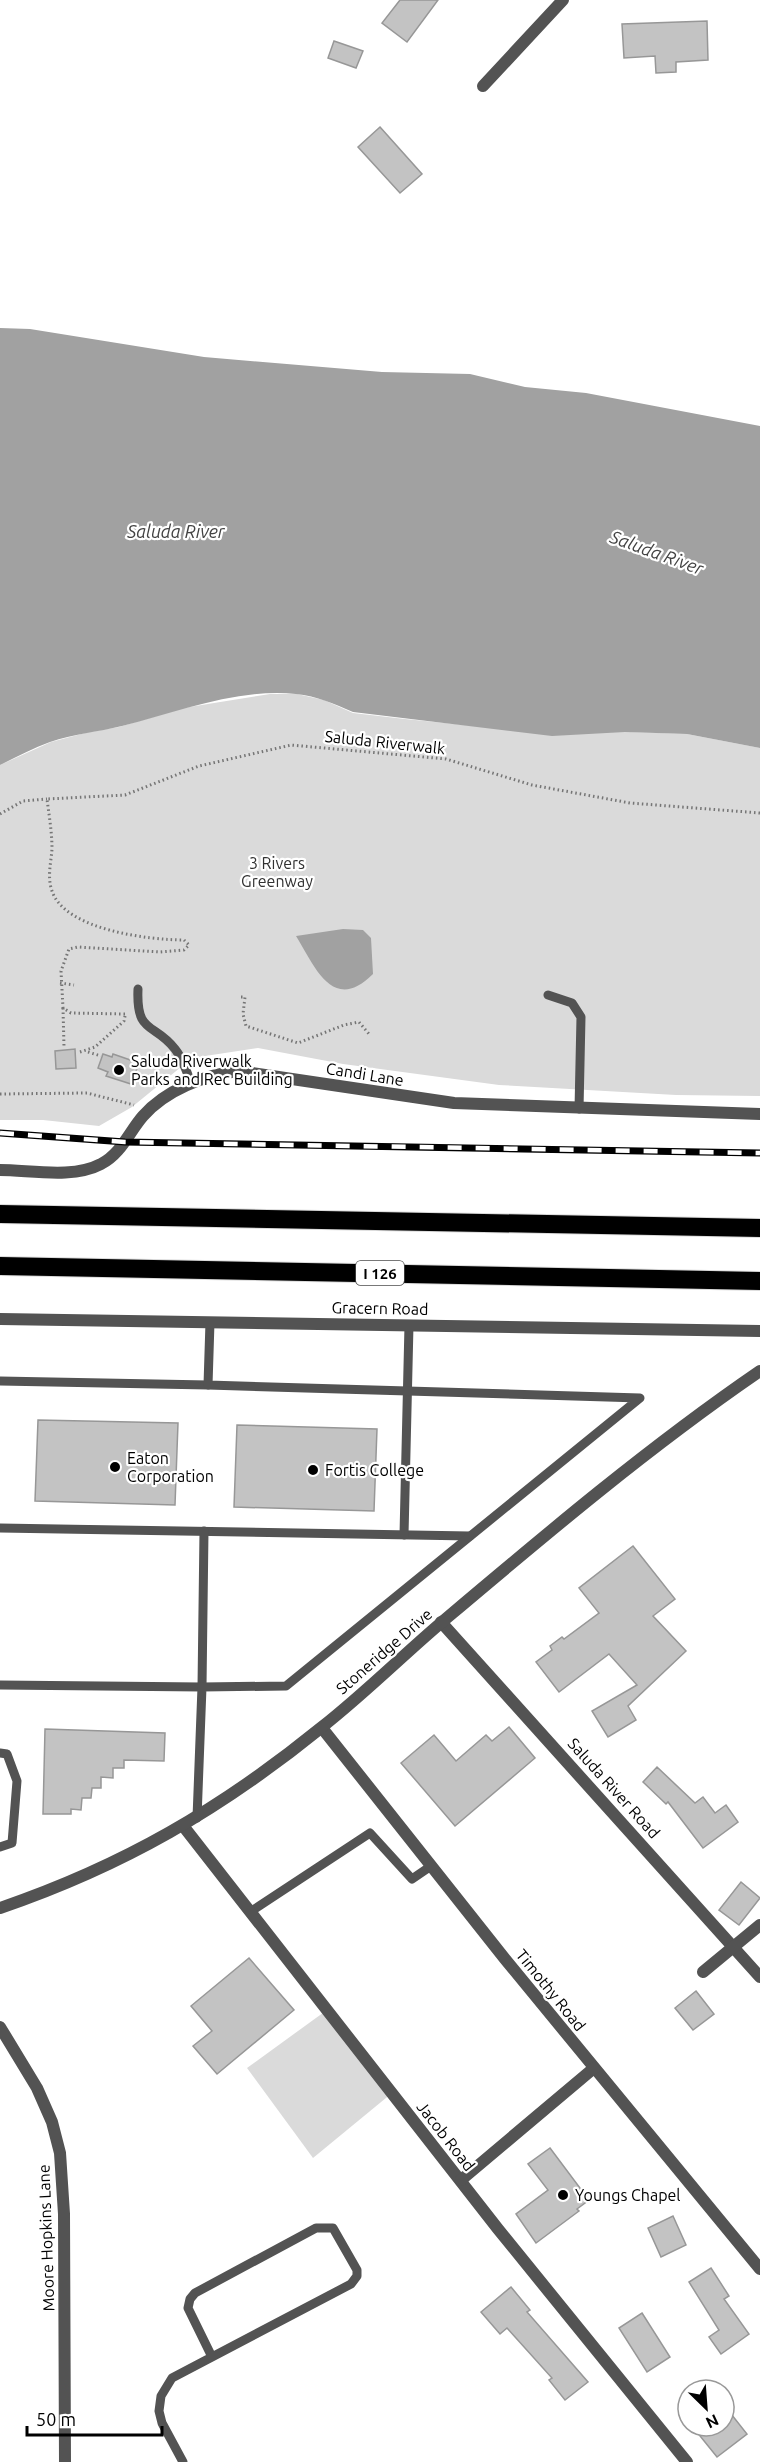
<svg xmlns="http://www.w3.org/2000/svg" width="760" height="2462" font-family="Ubuntu,sans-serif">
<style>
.green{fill:#dadada}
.water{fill:#a1a1a1}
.building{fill:#c3c3c3;stroke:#979797;stroke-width:1.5}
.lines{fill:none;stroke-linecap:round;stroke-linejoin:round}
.motorway-casing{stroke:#dbdbdb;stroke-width:20}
.path{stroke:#757575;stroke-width:3;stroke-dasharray:1.5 3;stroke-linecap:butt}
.service{stroke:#535353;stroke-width:9}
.minor{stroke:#535353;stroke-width:12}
.tertiary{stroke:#535353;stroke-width:12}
.motorway{stroke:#000;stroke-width:18}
.rail-casing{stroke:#000;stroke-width:7}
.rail{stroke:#fff;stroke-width:4.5;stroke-dasharray:14;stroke-linecap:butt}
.poi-dot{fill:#000;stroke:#fff;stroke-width:2}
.labels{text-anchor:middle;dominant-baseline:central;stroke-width:4.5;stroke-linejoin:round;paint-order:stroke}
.shield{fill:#fff;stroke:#4c4c4c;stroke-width:1.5}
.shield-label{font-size:15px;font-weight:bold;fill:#000}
.street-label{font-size:16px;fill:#000;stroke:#fff}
.park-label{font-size:16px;fill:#313131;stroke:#fff}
.poi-label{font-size:16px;fill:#000;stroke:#fff;text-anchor:start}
.water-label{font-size:18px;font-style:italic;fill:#424242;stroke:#fff}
</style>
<rect width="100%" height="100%" fill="#fff"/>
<g class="green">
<polygon points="270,694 297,694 324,700 353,713 405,719 485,727 687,734 760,748 760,1096 676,1095 499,1085 343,1064 258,1048 192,1058 132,1107 99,1126 43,1120 0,1120 0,765 51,742 89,732 119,727 183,708"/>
<polygon points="327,2010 392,2093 313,2158 247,2068"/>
</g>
<g class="water">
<path d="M0,328L30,329L204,357L382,372L470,374L525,387L586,393L760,426V748L687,734L625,732L552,736L353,712C334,704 317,696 296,694C237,688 178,712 122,726C98,732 73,734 50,742C33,748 17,757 0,765Z"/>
<path d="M343,929L363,930L371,938L373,974C333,1014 315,967 296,936Z"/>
</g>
<g class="building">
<polygon points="400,0 438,0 407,42 382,23"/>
<polygon points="707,21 708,60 676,62 676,72 656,73 655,56 624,58 622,24"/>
<polygon points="334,41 363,51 356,68 328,58"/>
<polygon points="380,127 422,174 400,193 358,147"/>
<polygon points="75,1049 76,1068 56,1069 55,1051"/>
<polygon points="103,1054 112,1057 113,1054 139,1063 131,1084 106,1076 108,1072 98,1068"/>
<polygon points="38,1420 178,1423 175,1505 35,1501"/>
<polygon points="237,1425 377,1429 374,1511 234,1507"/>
<polygon points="633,1546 675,1599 653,1616 686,1651 628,1706 636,1720 608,1737 592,1711 637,1685 609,1654 559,1692 536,1662 552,1650 550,1646 562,1637 564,1639 599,1613 579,1588"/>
<polygon points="509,1727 535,1758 455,1826 401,1763 434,1735 456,1761 486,1735 492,1741"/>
<polygon points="45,1729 165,1733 164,1761 124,1760 124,1768 113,1768 113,1778 101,1777 101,1788 92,1788 91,1798 82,1798 81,1810 71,1809 71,1814 43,1814"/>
<polygon points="657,1767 695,1803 703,1797 715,1813 726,1805 738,1822 703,1848 668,1802 666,1804 643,1782"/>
<polygon points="741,1882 760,1898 739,1925 719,1910"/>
<polygon points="249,1958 294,2010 217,2074 193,2046 212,2031 191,2006"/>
<polygon points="696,1991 714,2014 693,2030 675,2008"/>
<polygon points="550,2148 589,2200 577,2209 579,2211 536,2243 516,2214 548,2190 528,2164"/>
<polygon points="673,2216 686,2245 661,2257 648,2228"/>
<polygon points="711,2268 729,2296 724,2299 749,2334 721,2354 709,2337 719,2330 689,2282"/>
<polygon points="511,2287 530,2310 527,2312 588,2382 565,2400 549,2380 552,2378 507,2328 500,2334 481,2312"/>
<polygon points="642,2313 670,2357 647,2372 619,2328"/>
<polygon points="724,2405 747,2434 717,2457 692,2426 724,2426"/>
</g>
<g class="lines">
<g class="motorway-casing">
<g id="motorway">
<polyline points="0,1214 760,1228"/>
<polyline points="0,1266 760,1281"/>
</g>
</g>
<g class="path">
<polyline points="0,814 23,801 47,799"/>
<polyline points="60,983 74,985"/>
<polyline points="241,997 245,997 243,1014 246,1026 298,1043 344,1025 359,1022 369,1034"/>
<polyline points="63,1008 64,1047"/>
<path d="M125,1014L71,1013L63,1008L61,971L69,949L78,947L160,952L184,950L189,945L184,940C149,940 65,930 52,891C47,877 51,863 52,849C52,832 49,815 47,799L125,795L199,766L291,745L446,759L532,785L630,803L760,813"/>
<polyline points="80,1052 95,1047 124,1021 125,1016"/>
<polyline points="88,1052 101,1056"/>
<polyline points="0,1094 87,1093 134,1105"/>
</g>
<g class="service">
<path d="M138,989C136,1035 154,1022 175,1049C183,1059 187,1072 191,1084"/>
<polyline points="548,995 572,1003 581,1017 579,1109"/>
<polyline points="0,1381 208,1385"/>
<polyline points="0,1528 470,1536"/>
<polyline points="404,1535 409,1325"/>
<polyline points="0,1685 202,1687 204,1531"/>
<polyline points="0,1753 7,1754 17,1781 12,1843 0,1847"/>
<polyline points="197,1818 202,1687 286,1686 640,1398 208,1385 210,1322"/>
<polyline points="250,1912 370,1833 412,1879 431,1866"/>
<polyline points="183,2462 162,2423 159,2411 161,2396 172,2378 351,2284 357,2276 357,2270 333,2228 316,2228 195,2293 190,2299 188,2308 212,2357"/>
</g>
<g class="minor">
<polyline points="483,86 563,0"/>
<path d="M0,1170C30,1170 73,1179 101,1164C121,1154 129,1132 143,1116C166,1090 204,1075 238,1071L454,1103L760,1114"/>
<polyline points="0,1319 760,1331"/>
<polyline points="441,1622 760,1977"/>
<polyline points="322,1728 505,1959 760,2269"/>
<polyline points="184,1827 498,2229 687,2462"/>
<polyline points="703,1972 760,1925"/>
<polyline points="0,2027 37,2088 52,2122 60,2153 64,2214 65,2462"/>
<polyline points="461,2180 594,2068"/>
</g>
<path class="tertiary" d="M0,1908C123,1866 221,1809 322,1727C364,1694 402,1656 442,1622C545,1535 649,1447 760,1371"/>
<use href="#motorway" class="motorway"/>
<g class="rail-casing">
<polyline id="rail" points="0,1133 125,1142 760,1153"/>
</g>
<use href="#rail" class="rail"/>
</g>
<g class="poi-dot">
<circle cx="119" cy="1070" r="6"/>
<circle cx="115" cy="1467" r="6"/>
<circle cx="313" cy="1470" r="6"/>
<circle cx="563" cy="2195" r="6"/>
</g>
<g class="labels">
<rect class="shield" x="356" y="1261" width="48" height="24" rx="4.5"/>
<g class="shield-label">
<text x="380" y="1273">I 126</text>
</g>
<g class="street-label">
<text transform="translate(385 742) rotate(6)">Saluda Riverwalk</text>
<text transform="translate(365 1074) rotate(9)">Candi Lane</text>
<text transform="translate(380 1308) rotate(1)">Gracern Road</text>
<text transform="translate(384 1651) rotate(-41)">Stoneridge Drive</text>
<text transform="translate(614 1788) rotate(48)">Saluda River Road</text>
<text transform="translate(551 1990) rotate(51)">Timothy Road</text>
<text transform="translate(446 2136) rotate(52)">Jacob Road</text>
<text transform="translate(46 2238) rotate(-92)">Moore Hopkins Lane</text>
</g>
<g class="park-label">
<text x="277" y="863">3 Rivers<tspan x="277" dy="18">Greenway</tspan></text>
</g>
<g class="poi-label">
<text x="131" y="1061">Saluda Riverwalk<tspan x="131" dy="18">Parks and Rec Building</tspan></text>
<text x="127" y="1458">Eaton<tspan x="127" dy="18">Corporation</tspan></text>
<text x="325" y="1470">Fortis College</text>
<text x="575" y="2195">Youngs Chapel</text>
</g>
<g class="water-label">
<text x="176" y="531">Saluda River</text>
<text transform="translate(657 552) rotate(20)">Saluda River</text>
</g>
</g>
<g transform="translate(706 2408) rotate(155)"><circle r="28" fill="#ffffff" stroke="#999999" stroke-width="1.5"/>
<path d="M0-4.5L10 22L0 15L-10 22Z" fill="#000000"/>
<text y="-9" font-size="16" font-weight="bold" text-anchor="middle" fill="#000000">N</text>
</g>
<path d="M27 2426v9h135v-9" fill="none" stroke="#000000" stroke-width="3"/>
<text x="36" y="2426" font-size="18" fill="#000000" stroke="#ffffff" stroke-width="4.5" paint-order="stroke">50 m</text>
</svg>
